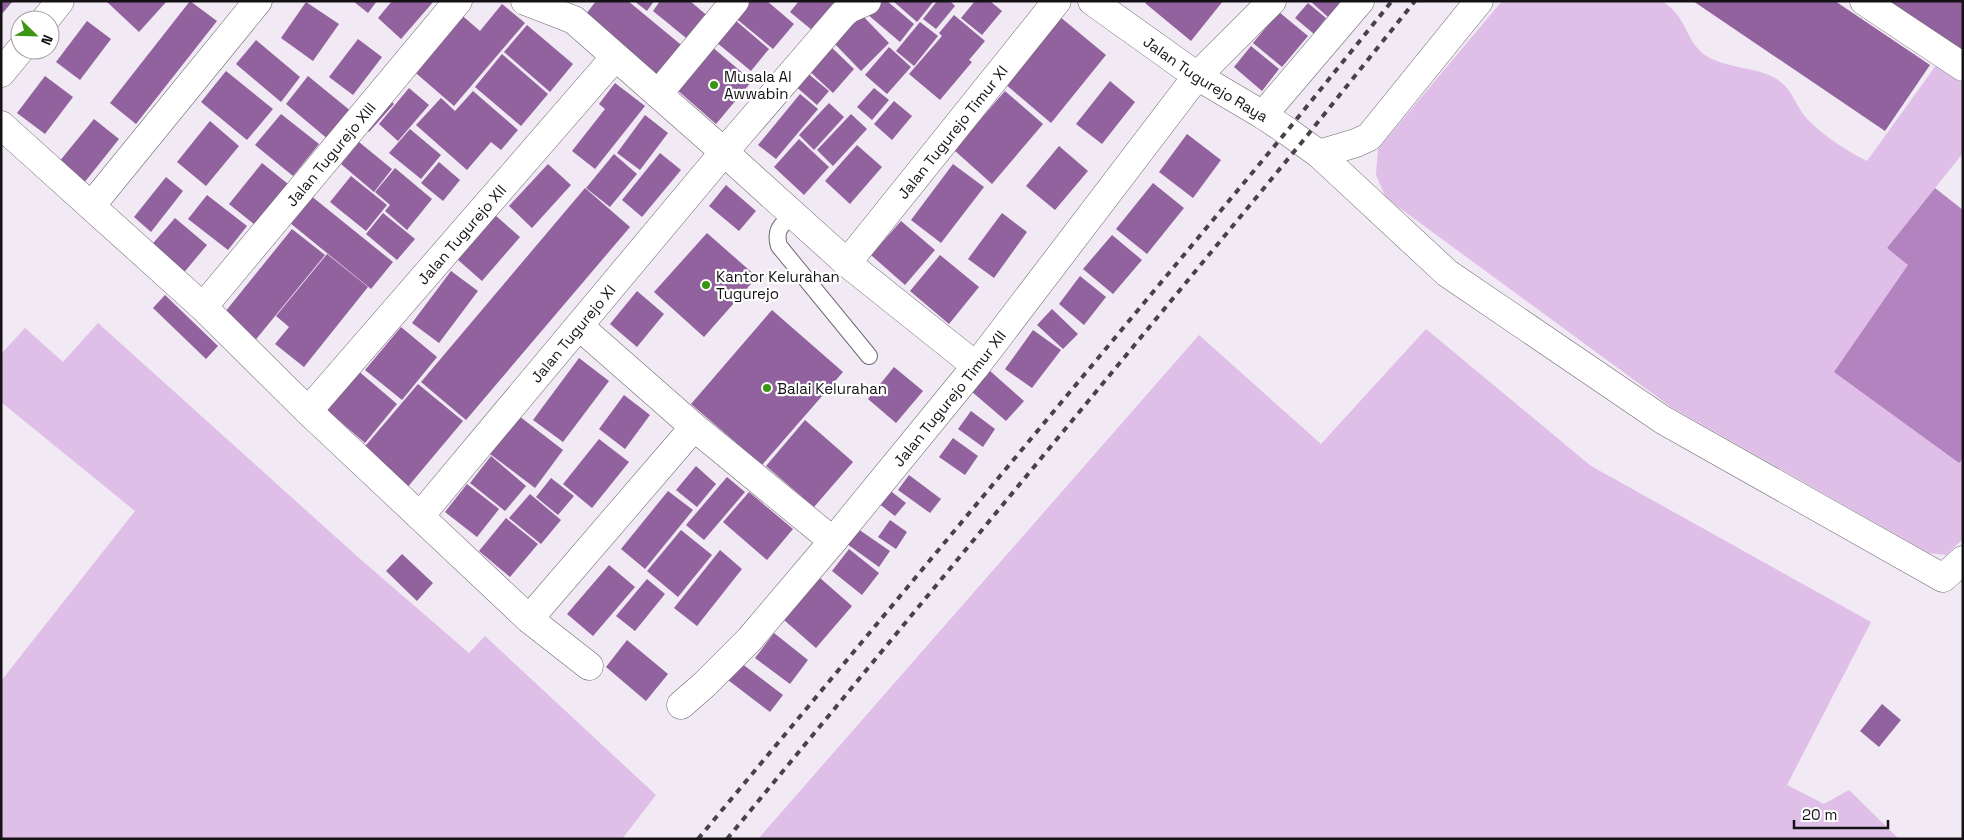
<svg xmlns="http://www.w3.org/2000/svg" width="1964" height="840" font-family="'Space Grotesk',sans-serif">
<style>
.green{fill:#dfbee8}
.water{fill:#b383c0}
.building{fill:#91629d}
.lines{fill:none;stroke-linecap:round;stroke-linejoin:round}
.lane-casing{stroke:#706972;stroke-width:18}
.street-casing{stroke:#706972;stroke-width:29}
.lane{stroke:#fff;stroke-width:16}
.street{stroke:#fff;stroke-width:28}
.rail{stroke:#474248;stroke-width:4;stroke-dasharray:6 6;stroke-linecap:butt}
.poi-dot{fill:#3a9613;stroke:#fff;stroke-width:2}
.labels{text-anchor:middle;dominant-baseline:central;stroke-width:4.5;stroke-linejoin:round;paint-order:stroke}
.poi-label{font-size:15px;fill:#151216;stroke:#fff;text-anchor:start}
.street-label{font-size:15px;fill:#151216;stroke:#fff}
</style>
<rect width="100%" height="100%" fill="#f1e9f4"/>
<g class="green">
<path d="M1502,1H1662C1666,4 1671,7 1674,11C1687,24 1689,46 1708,57C1733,71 1768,66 1786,87C1794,96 1798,109 1807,119C1824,136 1845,150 1867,161L1937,64L1963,82V153L1887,248L1909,265L1835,372L1959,463L1963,459V539L1946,555L1929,553L1671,407L1386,198L1376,175L1378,149Z"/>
<polygon points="98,323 359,558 469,653 485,636 656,795 622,839 1,839 1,681 135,511 1,402 1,354 25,328 63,362"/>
<polygon points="1426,329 1591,466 1871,622 1787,785 1824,804 1849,790 1899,839 758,839 1199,335 1321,444"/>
</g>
<polygon class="water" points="1935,188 1963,210 1963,459 1959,463 1834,372 1908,265 1887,248"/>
<g class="building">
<polygon points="1,1 13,1 1,15"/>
<polygon points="106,1 167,1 139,32"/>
<polygon points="190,1 217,21 136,124 110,103"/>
<polygon points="353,1 377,1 368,13"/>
<polygon points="392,1 434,1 401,39 378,18"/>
<polygon points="596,1 628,1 685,48 656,84 580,22"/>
<polygon points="634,1 654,1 647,11"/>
<polygon points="660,1 690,1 710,18 691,42 653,11"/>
<polygon points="745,1 767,1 794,24 773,49 733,16"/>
<polygon points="799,1 845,1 818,35 790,12"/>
<polygon points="878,1 887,1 914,24 900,42 867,14"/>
<polygon points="893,1 934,1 917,22"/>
<polygon points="937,1 950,1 955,6 936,29 923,19"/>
<polygon points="975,1 990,1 1002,11 982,35 961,18"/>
<polygon points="1147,1 1223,1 1191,41 1145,3"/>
<polygon points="1310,1 1341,1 1328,17"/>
<polygon points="1693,1 1835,1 1930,65 1885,131"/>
<polygon points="1879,1 1963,1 1963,56"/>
<polygon points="306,2 339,24 313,61 281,38"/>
<polygon points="1308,3 1326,18 1314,34 1295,18"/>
<polygon points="502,4 525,23 454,106 410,68 458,12 480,31"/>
<polygon points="859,12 889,43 861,71 830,39"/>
<polygon points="1279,12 1308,36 1282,67 1253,43"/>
<polygon points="954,15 985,41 969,60 972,62 940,100 909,74 942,36 939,33"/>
<polygon points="1059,16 1106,55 1051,123 1004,83"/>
<polygon points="735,20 769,49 751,71 716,42"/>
<polygon points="87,21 111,39 80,80 56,62"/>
<polygon points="920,22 938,36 914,66 896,51"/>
<polygon points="527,25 573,64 550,92 504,52"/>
<polygon points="358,39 382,57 353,95 329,77"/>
<polygon points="256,40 300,77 281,102 236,64"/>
<polygon points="828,44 854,69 833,93 806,68"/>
<polygon points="711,46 752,81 716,124 675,88"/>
<polygon points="1251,46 1279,69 1262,91 1234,67"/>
<polygon points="889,47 911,67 887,94 865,75"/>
<polygon points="502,54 548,94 521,126 475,87"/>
<polygon points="226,71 273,109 247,140 201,102"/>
<polygon points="805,71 829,91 817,105 793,84"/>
<polygon points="45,76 73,97 45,134 17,113"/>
<polygon points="308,76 352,112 329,140 286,104"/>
<polygon points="1110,81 1135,102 1102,144 1076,124"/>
<polygon points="615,83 645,106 595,169 572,151 605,109 599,104"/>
<polygon points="409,88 429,105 398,141 379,124"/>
<polygon points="874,88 889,100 872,120 857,107"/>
<polygon points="473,91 518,130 501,150 491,142 467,170 416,125 441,98 455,111"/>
<polygon points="1005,91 1043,124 992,184 954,150"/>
<polygon points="383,94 394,104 369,132 358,123"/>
<polygon points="800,94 818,109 776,159 758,145"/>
<polygon points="894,101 912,116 892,140 874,124"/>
<polygon points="829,103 844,117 814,150 799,135"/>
<polygon points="281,114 319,144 293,176 255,145"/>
<polygon points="851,114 867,129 833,166 817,150"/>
<polygon points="645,115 668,133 640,170 617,153"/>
<polygon points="94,119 119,139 84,183 59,162"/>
<polygon points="210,121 239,146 206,186 177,162"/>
<polygon points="410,129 441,155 421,179 389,153"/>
<polygon points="1187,134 1221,160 1193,198 1159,172"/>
<polygon points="799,139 829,167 804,195 774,167"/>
<polygon points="359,142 392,169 374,192 341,164"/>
<polygon points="857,145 882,167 850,204 825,181"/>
<polygon points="1059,146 1088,171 1055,210 1026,186"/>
<polygon points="660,153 681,170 642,217 622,200"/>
<polygon points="614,154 637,174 610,207 586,188"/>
<polygon points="439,162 460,180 443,201 421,183"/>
<polygon points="262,163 293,188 260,229 229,204"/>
<polygon points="548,164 571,185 532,228 509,206"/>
<polygon points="953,164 984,187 941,243 911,220"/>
<polygon points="395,168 432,199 407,230 385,211 390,205 375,192"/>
<polygon points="351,176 387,205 366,231 330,202"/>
<polygon points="166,177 183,191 151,232 134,217"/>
<polygon points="1153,183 1184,208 1147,254 1116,229"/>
<polygon points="726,185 756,211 739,231 709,206"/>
<polygon points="585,188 630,227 466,420 421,382"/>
<polygon points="305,191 393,262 371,289 284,218"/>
<polygon points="207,195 247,226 228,250 188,219"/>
<polygon points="383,213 415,239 397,260 366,234"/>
<polygon points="1002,213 1027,232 994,278 968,259"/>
<polygon points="495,215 520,237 482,281 457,259"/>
<polygon points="175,218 207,245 181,276 148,249"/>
<polygon points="901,221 935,250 905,285 871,255"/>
<polygon points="292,229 325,255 253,343 221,317"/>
<polygon points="707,233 757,277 704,337 654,292"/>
<polygon points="1112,235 1142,260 1113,294 1083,269"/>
<polygon points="327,254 368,287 304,367 275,344 289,327 276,316"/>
<polygon points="940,255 979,287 949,324 910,291"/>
<polygon points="451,271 478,291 439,343 412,323"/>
<polygon points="1080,276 1106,297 1084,325 1059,304"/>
<polygon points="637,291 664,314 637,347 610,324"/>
<polygon points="165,295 218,346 206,359 153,308"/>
<polygon points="1052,309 1078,334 1063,349 1037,325"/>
<polygon points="772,310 843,372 762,465 691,404"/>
<polygon points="401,327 437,357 402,400 365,370"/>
<polygon points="1033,330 1061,350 1032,388 1005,369"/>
<polygon points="579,358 609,381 563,442 533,420"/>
<polygon points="894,367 923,391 896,423 868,399"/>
<polygon points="356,369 397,404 365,443 323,407"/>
<polygon points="989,370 1024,401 1006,421 971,391"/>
<polygon points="418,384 463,421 406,489 361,451"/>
<polygon points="624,395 650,415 625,449 599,429"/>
<polygon points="971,411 995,429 983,447 958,429"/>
<polygon points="519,416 563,450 535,488 490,454"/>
<polygon points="805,420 853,462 814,507 766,466"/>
<polygon points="953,438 978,456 965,475 939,457"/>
<polygon points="599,439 629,462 592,508 563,484"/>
<polygon points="491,456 526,486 505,511 470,483"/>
<polygon points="696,466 716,484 697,507 676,490"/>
<polygon points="909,475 941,499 930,513 898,490"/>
<polygon points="727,477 745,492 704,540 686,525"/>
<polygon points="551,478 574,496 558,515 536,497"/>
<polygon points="467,484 499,509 477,537 445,512"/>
<polygon points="888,489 906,503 895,516 878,503"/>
<polygon points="668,491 693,510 645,569 621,549"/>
<polygon points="749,492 793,529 767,560 723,522"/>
<polygon points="530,494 561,520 541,544 509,518"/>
<polygon points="506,518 538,544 510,577 479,551"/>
<polygon points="890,520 907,532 896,549 878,537"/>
<polygon points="858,529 890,551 879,567 847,544"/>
<polygon points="681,530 712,555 678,597 647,571"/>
<polygon points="849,549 879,573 862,595 832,571"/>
<polygon points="720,550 742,569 697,626 674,608"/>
<polygon points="402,554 433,583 417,601 386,571"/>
<polygon points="609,565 635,587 593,636 567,614"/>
<polygon points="820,578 852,606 816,648 784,620"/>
<polygon points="647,579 665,594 635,631 616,616"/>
<polygon points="774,633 808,660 790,684 755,658"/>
<polygon points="627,640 668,674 646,701 606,667"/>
<polygon points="741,663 783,695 770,712 728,680"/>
<polygon points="1882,704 1901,720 1879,747 1860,731"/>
</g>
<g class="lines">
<g class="lane-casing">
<path id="lane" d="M793,214C782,225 774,229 779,246L869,356"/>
</g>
<g class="street-casing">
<g id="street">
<polyline points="525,1 574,20 724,152 847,263 976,366"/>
<path id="s1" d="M1092,1L1197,76L1263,115L1287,131L1319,154L1447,273L1663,420L1943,578L1963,560"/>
<polyline points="1864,1 1963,67"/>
<polyline points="45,20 60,1"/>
<polyline points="1,73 20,50"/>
<polyline points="658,94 735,1"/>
<polyline points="1263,115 1360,1"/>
<polyline points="1,125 203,307 308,411 529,619 589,666"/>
<polyline points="1319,154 1356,143 1369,137 1479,1"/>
<polyline points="91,206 258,1"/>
<path id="s2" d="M847,263L1057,1"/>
<path id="s3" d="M203,307L458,1"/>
<polyline points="579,326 694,427 833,541"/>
<path id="s4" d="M308,411L615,57"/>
<path id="s5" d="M420,516L724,152L843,14L849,9L867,1"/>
<polyline points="529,619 694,427"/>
<path id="s6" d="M681,705L705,684L749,640L833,541L976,366L1197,76L1272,1"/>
</g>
</g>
<use href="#lane" class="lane"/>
<use href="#street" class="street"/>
<g class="rail">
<polyline points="698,839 1287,131 1392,1"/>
<polyline points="727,839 1302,142 1415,1"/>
</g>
</g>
<g class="poi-dot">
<circle cx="714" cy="85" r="5"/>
<circle cx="706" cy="285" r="5"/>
<circle cx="767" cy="388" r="5"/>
</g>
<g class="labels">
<g class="poi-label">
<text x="724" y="76">Musala Al<tspan x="724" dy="17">Awwabin</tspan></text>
<text x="716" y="276">Kantor Kelurahan<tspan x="716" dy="17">Tugurejo</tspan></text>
<text x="777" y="388">Balai Kelurahan</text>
</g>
<g class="street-label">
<text stroke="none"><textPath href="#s1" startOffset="138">Jalan Tugurejo Raya</textPath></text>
<text stroke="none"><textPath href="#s2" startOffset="168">Jalan Tugurejo Timur XI</textPath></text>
<text stroke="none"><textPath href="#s3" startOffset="199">Jalan Tugurejo XIII</textPath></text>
<text stroke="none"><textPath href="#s4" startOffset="234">Jalan Tugurejo XII</textPath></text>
<text stroke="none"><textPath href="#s5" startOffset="238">Jalan Tugurejo XI</textPath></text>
<text stroke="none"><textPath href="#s6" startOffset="408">Jalan Tugurejo Timur XII</textPath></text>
</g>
</g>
<rect width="1964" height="840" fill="none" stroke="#151216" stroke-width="5"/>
<g transform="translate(35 35) rotate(113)"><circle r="24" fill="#ffffff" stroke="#a1a0a2"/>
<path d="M0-4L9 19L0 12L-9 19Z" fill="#3a9613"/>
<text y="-8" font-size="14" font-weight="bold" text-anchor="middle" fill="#151216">N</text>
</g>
<path d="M1794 820v8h94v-8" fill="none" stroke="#151216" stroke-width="2.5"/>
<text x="1802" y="820" font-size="15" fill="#151216" stroke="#ffffff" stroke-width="4" paint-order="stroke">20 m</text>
</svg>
